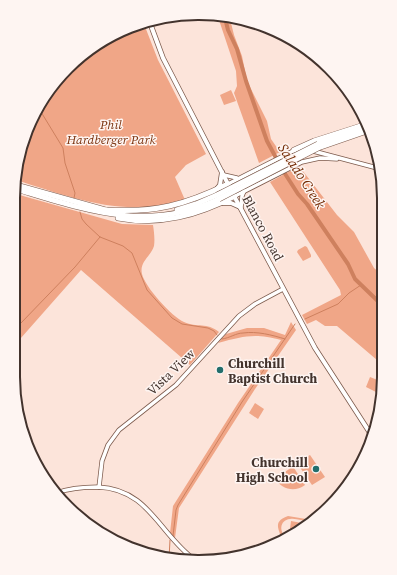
<svg xmlns="http://www.w3.org/2000/svg" width="397" height="575" font-family="'Source Serif 4',serif">
<style>
.green{fill:#f0a687}
.lines{fill:none;stroke-linecap:round;stroke-linejoin:round}
.stream{stroke:#ce805e;stroke-width:1}
.river{stroke:#ce805e;stroke-width:4}
.secondary-casing{stroke:#7c5a4c;stroke-width:5}
.primary-casing{stroke:#7c5a4c;stroke-width:5.5}
.highway-casing{stroke:#7c5a4c;stroke-width:6}
.secondary{stroke:#fff;stroke-width:3.5}
.primary{stroke:#fff;stroke-width:4}
.highway{stroke:#fff;stroke-width:5}
.highway-bridge-casing{stroke:#7c5a4c;stroke-width:6;stroke-linecap:butt}
.highway-bridge{stroke:#fff;stroke-width:5}
.poi-dot{fill:#226e6c;stroke:#fef5f2;stroke-width:1.5}
.labels{text-anchor:middle;dominant-baseline:central;stroke-width:3;stroke-linejoin:round;paint-order:stroke}
.park-label{font-size:13px;font-style:italic;fill:#7d3511;stroke:#fef5f2}
.street-label{font-size:13px;fill:#43332d;stroke:#fef5f2}
.poi-label{font-size:13px;font-weight:bold;fill:#43332d;stroke:#fef5f2;text-anchor:start}
.water-label{font-size:14px;font-style:italic;fill:#742c05;stroke:#fef5f2}
.rim{fill:none;stroke:#43332d;stroke-width:2}
</style>
<rect width="100%" height="100%" fill="#fce4da"/>
<g class="green">
<polygon points="218,17 230,19 234,35 242,56 247,81 267,121 271,139 280,152 259,163 234,93 237,86 236,71"/>
<path d="M144,24L158,60L206,154L186,165L175,177L185,200L154,207V206C107,212 61,194 16,180L17,163L38,106L67,67L128,27Z"/>
<polygon points="231,90 236,101 224,105 220,95"/>
<polygon points="299,166 337,215 354,232 374,268 382,275 384,362 377,360 337,326 325,326 316,320 307,324 302,315 341,295 340,290 270,182"/>
<path d="M16,194L122,224L153,225C154,231 155,240 154,246C151,256 139,262 142,274C145,287 172,317 184,322C197,328 207,322 219,332L190,365L81,270L13,347Z"/>
<polygon points="305,246 307,247 311,255 311,257 303,261 297,252 298,250"/>
<path d="M291,322L296,330L255,389L179,508L175,538L170,533L173,506L238,403L281,340C255,333 244,336 218,343L226,334L247,328H264L285,335Z"/>
<polygon points="370,377 380,381 376,392 366,387"/>
<polygon points="255,403 264,409 258,419 249,413"/>
<polygon points="310,455 325,477 312,485 297,463"/>
<path d="M292,467L294,468L305,485C294,493 282,489 275,479Z"/>
<path d="M288,516L312,520L309,522C303,521 296,518 290,519C279,520 279,533 287,538L283,541L281,540C282,532 270,522 288,516Z"/>
<polygon points="291,521 307,524 289,537"/>
</g>
<g class="lines">
<g class="stream">
<polyline points="38,107 63,148 65,163 75,193 74,198"/>
<polyline points="80,212 82,219 86,224 100,237 123,246 132,253 147,290 172,318 182,324 208,328 214,331 217,335"/>
<polyline points="305,319 338,304 349,293 361,285"/>
<polyline points="14,327 21,323 75,267 100,237"/>
<path d="M222,339C230,338 236,333 243,333C257,331 272,335 285,339"/>
<polyline points="173,536 176,510 178,505 242,402 295,324"/>
<polyline points="169,559 170,540"/>
</g>
<polyline class="river" points="225,18 228,30 237,49 246,81 267,141 282,169 298,194 307,204 348,264 355,279 383,306"/>
<g class="secondary-casing">
<g id="secondary">
<polyline points="313,151 381,169"/>
<polyline points="224,175 237,178"/>
<polyline points="228,184 295,150"/>
<polyline points="235,196 302,162 320,158 337,159"/>
<polyline points="241,208 242,196 244,191"/>
<polyline points="99,487 102,461 108,445 119,430 176,385 239,316 255,304 283,289"/>
<path d="M56,493C70,488 83,487 98,487C149,489 159,534 195,560"/>
</g>
</g>
<g class="primary-casing">
<g id="primary">
<polyline points="150,23 163,58 229,186"/>
<polyline points="216,190 220,185 222,172"/>
<polyline points="233,194 315,348 372,436"/>
<polyline points="222,203 231,203 240,207"/>
</g>
</g>
<g class="highway-casing">
<g id="highway">
<polyline points="318,144 365,128"/>
<polyline points="318,148 370,130"/>
<polyline points="294,150 314,141 367,124"/>
<polyline points="16,185 109,211"/>
<path d="M16,189C86,210 148,233 219,199"/>
<path d="M106,210C155,213 185,205 228,184"/>
<polyline points="177,210 196,204 217,195"/>
<path d="M118,218C160,226 198,215 235,196"/>
</g>
</g>
<use href="#secondary" class="secondary"/>
<use href="#primary" class="primary"/>
<use href="#highway" class="highway"/>
<g class="highway-bridge-casing">
<g id="highway-bridge">
<polyline points="217,195 318,144"/>
<polyline points="219,199 318,148"/>
</g>
</g>
<use href="#highway-bridge" class="highway-bridge"/>
</g>
<g class="poi-dot">
<circle cx="220" cy="370" r="4"/>
<circle cx="316" cy="469" r="4"/>
</g>
<g class="labels">
<g class="park-label">
<text x="111" y="124">Phil<tspan x="111" dy="15">Hardberger Park</tspan></text>
</g>
<g class="street-label">
<text transform="translate(263 228) rotate(62)">Blanco Road</text>
<text transform="translate(171 372) rotate(-44)">Vista View</text>
</g>
<g class="poi-label">
<text x="228" y="363">Churchill<tspan x="228" dy="15">Baptist Church</tspan></text>
<text x="308" y="462" text-anchor="end">Churchill<tspan x="308" dy="15">High School</tspan></text>
</g>
<g class="water-label">
<text transform="translate(302 176) rotate(57)">Salado Creek</text>
</g>
</g>
<path d="M0 0H397V575H0ZM198 20H199A178 178 0 0 1 377 198V377A178 178 0 0 1 199 555H198A178 178 0 0 1 20 377V198A178 178 0 0 1 198 20Z" fill="#fef5f2" fill-rule="evenodd"/>
<path class="rim" d="M198 20H199A178 178 0 0 1 377 198V377A178 178 0 0 1 199 555H198A178 178 0 0 1 20 377V198A178 178 0 0 1 198 20Z"/>
</svg>
